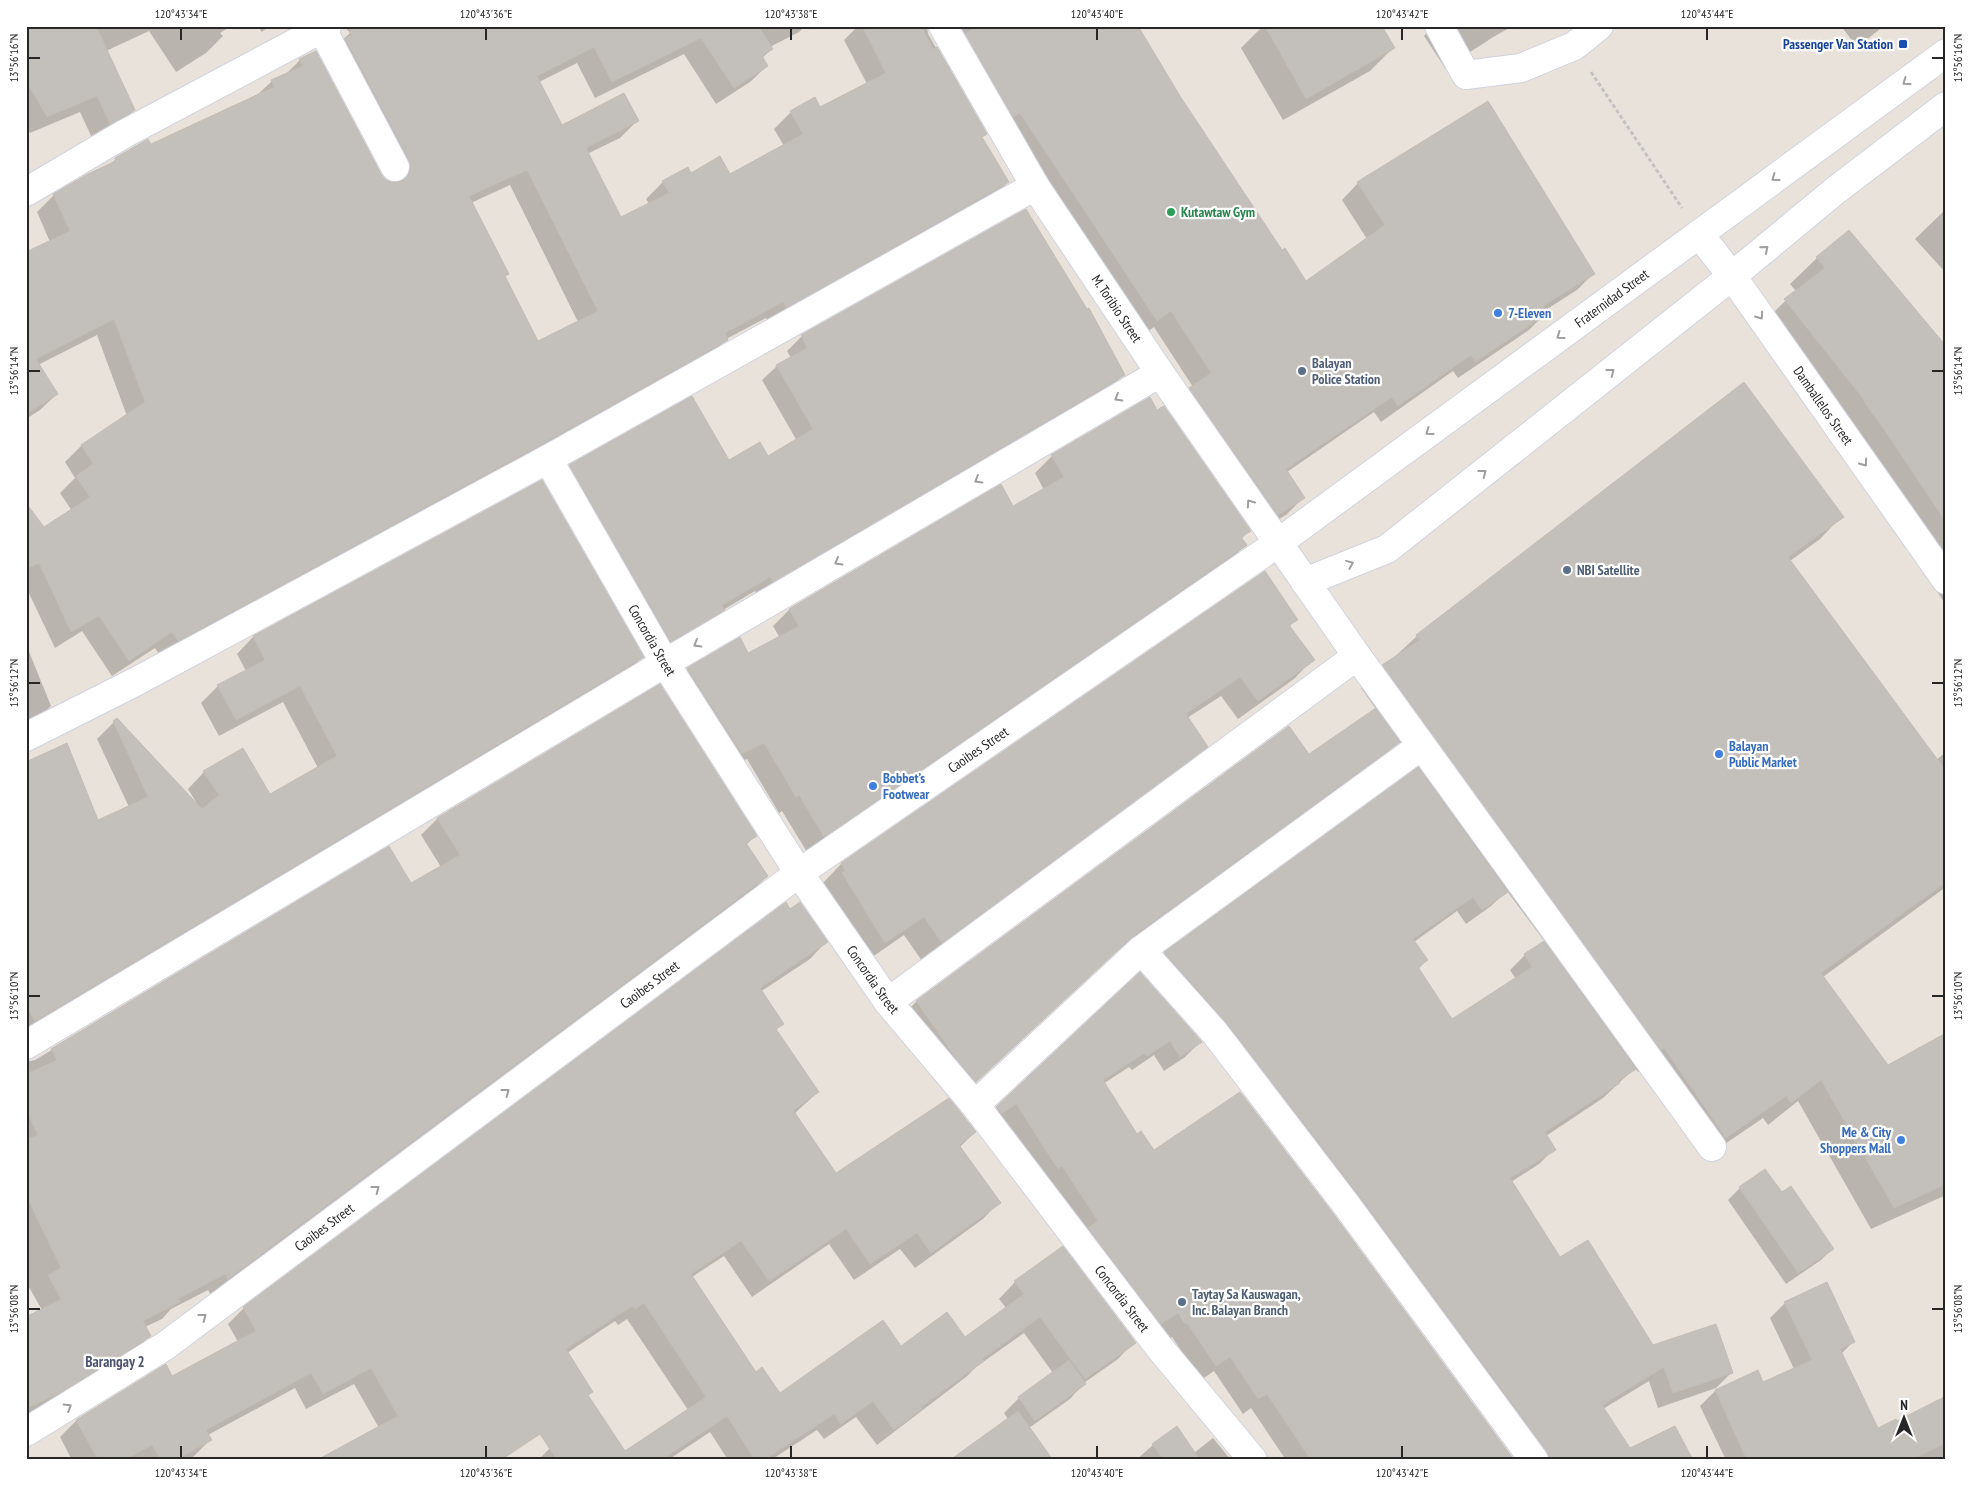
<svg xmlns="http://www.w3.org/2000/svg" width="1972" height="1486" font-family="'PT Sans Narrow',sans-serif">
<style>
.shadow{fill:#0003;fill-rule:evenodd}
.building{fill:#c3bfba;stroke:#c3bdb5;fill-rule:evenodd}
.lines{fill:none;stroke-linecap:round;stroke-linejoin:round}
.minor-casing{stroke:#d0d3df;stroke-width:30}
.path{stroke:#c3c3c3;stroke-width:3;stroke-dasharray:4 2.5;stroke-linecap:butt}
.minor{stroke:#fff;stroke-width:28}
.oneway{stroke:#9e9e9e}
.ticks{fill:none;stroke:#272727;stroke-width:2}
.transit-dot{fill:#1a4fb4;stroke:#fff;stroke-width:2}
.leisure-dot{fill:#2e9e5b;stroke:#fff;stroke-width:2}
.shop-dot{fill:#3f7fe0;stroke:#fff;stroke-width:2}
.service-dot{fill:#5c6f8a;stroke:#fff;stroke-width:2}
.labels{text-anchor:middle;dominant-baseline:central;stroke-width:4.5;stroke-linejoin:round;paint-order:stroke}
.transit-label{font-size:14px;font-weight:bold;fill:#164399;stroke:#fff;text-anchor:end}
.leisure-label{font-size:14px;font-weight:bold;fill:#27864d;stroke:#fff;text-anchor:start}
.street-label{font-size:14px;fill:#272727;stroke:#fff}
.shop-label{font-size:14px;font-weight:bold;fill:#366cbe;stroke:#fff;text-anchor:start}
.service-label{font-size:14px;font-weight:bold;fill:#4e5e75;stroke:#fff;text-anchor:start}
.neighbourhood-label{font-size:15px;font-weight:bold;fill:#4e5672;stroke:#fff}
.neatline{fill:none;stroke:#272727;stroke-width:2}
.ticks-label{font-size:12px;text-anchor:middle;fill:#272727}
</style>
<rect width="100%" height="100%" fill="#e8e2da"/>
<g class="shadow">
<polygon points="26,26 231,26 220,33 223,36 206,53 176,72 149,31 106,51 134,110 117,127 93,140 80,112 30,133 26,126"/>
<polygon points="257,26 269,26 262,32"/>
<path d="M344,26H805L799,32L770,47L772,49L762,58L767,66L750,82L716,104L684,54L595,98L577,63L539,82L562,127L637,121L620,138L587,154L620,218L649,204L646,199L663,182L690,174L729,176L784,146L774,129L791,112L820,109L867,84L844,40L858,26H1123L1179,97L1281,252L1306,283L1367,239L1342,200L1358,183L1594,273L1577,290L1544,311L1546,313L1529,330L1458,378L1453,371L1381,422L1374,412L1287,472L1303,498L1286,515L1260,530L1173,405L1193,387L1154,327L1140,337L934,29L927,27L928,34L985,133L981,138L1008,182L991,199L769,323L766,318L726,339L710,356L161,657L155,648L112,676L82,631L55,648L26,587V505L44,529L72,511L60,493L75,478L65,462L81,446L127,416L97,335L38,365L57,394L40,410L26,419V254L50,242L37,212L54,195L108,166L116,159L150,145L255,97L272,81L285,75L300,60L380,175L386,182L394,184L334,48L350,33ZM510,185L578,322L537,342L504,277L507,274L471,203Z"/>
<polygon points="1263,26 1381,26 1393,48 1370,71 1283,120 1241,48"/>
<polygon points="1433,26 1513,26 1495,36 1445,68 1424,36"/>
<polygon points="1841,26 1884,26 1857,47"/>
<polygon points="1946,209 1946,273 1915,239"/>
<polygon points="1849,232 1946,351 1946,605 1759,326 1796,291 1790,284 1817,258"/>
<polygon points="802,336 1123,375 1108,390 757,596 755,591 723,610 708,624 656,655 555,481 570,466 729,462 768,458 797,441 762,380 777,366 791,358 787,351"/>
<polygon points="1157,412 1249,531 1241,539 1245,545 1229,562 807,852 782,811 779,813 747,759 725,770 671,686 688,669 739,639 748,655 780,638 773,626 789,610 1012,507 1044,490 1035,473 1052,456"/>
<polygon points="542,482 642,657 626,674 26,1032 26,763 97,822 129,807 97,739 114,722 195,803 196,802 188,789 204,772 269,796 318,768 283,702 219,736 201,703 218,686 246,671 237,654 253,637"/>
<path d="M1842,516L1820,539L1790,561L1936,760L1946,752V887L1823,977L1887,1066L1946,1034V1195L1871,1229L1798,1101L1768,1125L1763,1118L1703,1159L1641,1070L1638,1072L1635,1068L1603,1098L1546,1136L1554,1149L1539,1164L1511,1182L1560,1259L1652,1346L1731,1373L1716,1388L1658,1408L1649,1381L1603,1409L1630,1450L1691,1460H1527L1150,968L1165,953L1419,768L1399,741L1382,758L1114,953L960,1097L900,1018L916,1002L1289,727L1309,756L1376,709L1361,688L1417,636ZM1507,891L1545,942L1525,955L1510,970L1516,979L1452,1021L1418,969L1427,960L1414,942L1457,911L1466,924L1491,906Z"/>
<polygon points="1264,573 1296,619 1289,627 1313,659 1294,679 1238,719 1221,696 1187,718 1206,746 1187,766 922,961 904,935 865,962 822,884 841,864"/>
<polygon points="26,644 51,706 34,723 26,727"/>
<polygon points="660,686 755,836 746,845 767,876 750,893 211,1295 208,1290 171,1309 162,1319 145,1327 149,1336 133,1353 26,1417 26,1319 42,1310 26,1282 26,1062 35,1060 389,848 410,884 441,867 421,835 437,819"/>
<polygon points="790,911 826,942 810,959 760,992 782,1023 775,1030 818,1092 794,1114 835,1175 975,1132 959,1148 999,1202 983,1219 915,1268 900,1249 854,1280 829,1244 752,1297 724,1256 692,1277 755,1373 779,1395 901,1347 965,1339 1006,1308 999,1299 1015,1282 1134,1342 1118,1359 1084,1383 1070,1399 1029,1428 1008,1419 1004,1413 1019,1398 1053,1373 1024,1333 976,1367 966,1377 877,1445 856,1417 824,1439 817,1430 771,1460 728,1460 710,1432 668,1460 538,1460 550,1448 624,1452 688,1410 627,1319 618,1325 615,1321 567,1353 379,1428 354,1384 306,1409 295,1388 208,1435 210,1440 194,1456 188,1460 72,1460 60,1437 76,1421 172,1378 238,1342 228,1324 244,1308"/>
<polygon points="1140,974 1200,1042 1185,1057 1164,1071 1154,1055 1132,1070 1129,1067 1103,1084 1137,1135 1153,1152 1513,1460 1286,1460 1251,1408 1243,1414 1214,1371 1201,1380 1172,1337 1170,1338 1162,1327 1146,1338 982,1123"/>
<polygon points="1740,1188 1781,1194 1832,1249 1821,1260 1786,1284 1728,1200"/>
<polygon points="1785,1303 1853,1342 1841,1354 1877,1429 1896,1423 1946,1397 1946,1460 1726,1460 1700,1406 1715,1391 1757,1372 1763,1384 1794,1369 1770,1318"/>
<polygon points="1213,1438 1231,1460 1136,1460 1153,1445 1194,1453"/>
</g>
<g class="building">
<polygon points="26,26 96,26 135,110 110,124 97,96 47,117 26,81"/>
<path d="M348,26H758L773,49L762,56L768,66L734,88L701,38L612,82L594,47L537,76L562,125L624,93L639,121L586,148L621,217L669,193L662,181L688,167L691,173L720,156L730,174L803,134L790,111L815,97L820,107L886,73L862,26H921L933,49L937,47L987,134L982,137L1009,182L786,308L783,302L725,333L728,340L540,445L178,641L172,632L129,661L99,616L71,632L39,563L26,569V503L44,527L90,497L76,476L93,464L81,445L145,402L114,319L36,359L58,394L26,414V252L70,231L53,194L88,174L116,161L115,158L148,139L151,144L274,87L271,80L303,66L299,59L316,51L381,174L386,180L394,183L403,181L408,176L411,168L409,160L345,38L352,35ZM527,170L598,311L538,341L505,276L509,274L469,196Z"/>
<polygon points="978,26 1138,26 1180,96 1282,250 1285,248 1306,281 1385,225 1357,182 1488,101 1595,274 1543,306 1548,313 1475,362 1471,355 1398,406 1392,397 1286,469 1305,498 1278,515 1189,388 1211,373 1171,311 1157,321 1020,113 1013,117 965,34"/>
<polygon points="1265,26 1382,26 1395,48 1306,99"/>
<polygon points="1026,209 1087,309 1089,308 1125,375 773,582 770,577 722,605 725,610 671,642 569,465 692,396 729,460 760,442 768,456 813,429 776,365 807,348 801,335"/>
<polygon points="1849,230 1946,346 1946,522 1886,432 1864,402 1865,401 1784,299 1825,268 1816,257"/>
<polygon points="1744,382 1844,517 1788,557 1946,771 1946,882 1821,973 1888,1065 1946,1033 1946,1184 1894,1208 1821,1080 1791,1103 1786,1096 1726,1138 1664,1048 1661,1050 1382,665 1420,640 1416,635"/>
<polygon points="1150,397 1157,410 1164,406 1251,531 1241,537 1247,545 824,837 799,795 796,797 764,743 742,754 687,668 740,637 748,653 799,626 789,609 1001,484 1013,506 1064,477 1051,455"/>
<polygon points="542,480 644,657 35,1021 26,1005 26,762 67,743 98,820 148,797 113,721 117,718 202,809 219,795 203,771 243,748 270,794 337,756 300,686 236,720 217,685 265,660 253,636"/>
<polygon points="1265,571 1298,620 1289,625 1315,660 1258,701 1240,677 1186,714 1208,747 942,943 924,917 885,943 842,873 845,871 841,863"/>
<polygon points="660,684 757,836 746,843 768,876 228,1279 225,1274 178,1299 180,1302 143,1321 151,1336 61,1392 26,1409 26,1317 61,1299 48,1275 61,1268 26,1195 26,1140 38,1135 26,1110 26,1074 57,1060 51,1049 389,846 411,883 460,855 437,818"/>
<polygon points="1376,708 1400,742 1132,937 976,1082 956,1058 916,1001 1289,726 1309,754"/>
<polygon points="1418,767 1508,892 1482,910 1473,897 1413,939 1428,960 1418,967 1452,1019 1532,967 1524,954 1544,941 1636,1069 1618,1081 1620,1083 1545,1132 1556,1150 1510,1178 1560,1257 1588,1240 1653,1345 1716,1324 1733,1373 1673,1393 1664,1367 1602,1405 1630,1448 1675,1426 1693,1460 1549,1460 1547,1451 1358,1194 1227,1023 1164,952"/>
<path d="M786,902L790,909L800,902L828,942L760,988L784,1024L776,1029L819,1092L793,1110L836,1173L949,1098L976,1132L959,1145L1001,1203L931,1253L917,1233L870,1264L846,1229L769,1281L741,1241L691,1274L756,1372L762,1367L780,1393L883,1320L901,1346L947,1312L965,1337L1024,1294L1014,1281L1063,1246L1136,1343L1085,1379L1040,1317L982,1359L984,1361L921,1407L922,1409L894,1430L873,1401L841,1424L834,1414L764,1460H755L727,1416L661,1460H557L540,1434L501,1460H317L398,1416L371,1368L323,1394L311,1373L206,1430L212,1440L176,1460H161L152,1445L124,1460H98L76,1420L166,1364L172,1376L256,1331L243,1307ZM644,1303L706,1397L625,1451L588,1395L593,1392L566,1349L632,1306L635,1309Z"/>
<polygon points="1140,972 1202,1042 1180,1057 1170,1041 1147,1056 1145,1053 1103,1080 1137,1134 1141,1131 1154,1150 1240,1092 1332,1212 1514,1460 1311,1460 1267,1394 1258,1399 1230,1357 1216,1366 1187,1323 1185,1324 1178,1313 1161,1324 1088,1228 1098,1221 1062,1166 1058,1169 1016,1104 1002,1114 996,1107"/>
<polygon points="1765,1169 1782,1192 1791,1186 1834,1249 1798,1273 1739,1187"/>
<polygon points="1827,1282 1855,1342 1840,1349 1878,1428 1896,1419 1897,1421 1946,1396 1946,1443 1911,1460 1747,1460 1715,1390 1758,1370 1763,1382 1812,1360 1784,1302"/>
<polygon points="1069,1360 1086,1384 1035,1421 1018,1397"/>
<polygon points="1018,1411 1053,1460 950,1460"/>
<polygon points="1177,1426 1200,1460 1164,1460 1152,1444"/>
</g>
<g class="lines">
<g class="minor-casing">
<g id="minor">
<path id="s1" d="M943,26L1035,186L1160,373L1357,656L1712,1147"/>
<polyline points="1439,26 1466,75 1521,68 1574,46 1599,26"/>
<polyline points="322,29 395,167"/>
<polyline points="26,192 124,134 327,26"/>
<path id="s2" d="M1699,234L1732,276L1946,580"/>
<path id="s3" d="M548,459L665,663L799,873L888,1002L975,1105L1159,1347L1253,1460"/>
<polyline points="1305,582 1387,549 1732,276 1836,190 1946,106"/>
<polyline points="26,737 137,681 548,459 1035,186"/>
<polyline points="1141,950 1215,1033 1345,1203 1534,1460"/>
<polyline points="888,1002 1357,656"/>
<polyline points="26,1045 665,663 1160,373"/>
<polyline points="975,1105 1141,950 1421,746"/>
<path id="s4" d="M26,1432L165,1346L799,873L1278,543L1946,53"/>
</g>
</g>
<polyline class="path" points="1591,72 1682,208"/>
<use href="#minor" class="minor"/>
</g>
<defs><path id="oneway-chevron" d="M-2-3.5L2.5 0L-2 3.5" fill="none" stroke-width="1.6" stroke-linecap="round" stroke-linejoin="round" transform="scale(1.25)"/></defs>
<g class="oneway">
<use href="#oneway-chevron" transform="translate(1906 82) rotate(144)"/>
<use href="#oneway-chevron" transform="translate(1775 178) rotate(144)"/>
<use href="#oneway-chevron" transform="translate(1765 249) rotate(-40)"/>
<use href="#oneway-chevron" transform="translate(1760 316) rotate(55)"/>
<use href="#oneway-chevron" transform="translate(1560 336) rotate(144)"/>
<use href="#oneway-chevron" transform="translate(1611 372) rotate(-38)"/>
<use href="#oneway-chevron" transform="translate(1118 398) rotate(150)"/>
<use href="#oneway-chevron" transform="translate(1429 432) rotate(144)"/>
<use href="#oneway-chevron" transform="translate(1864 463) rotate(55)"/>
<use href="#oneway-chevron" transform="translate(1483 473) rotate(-38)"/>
<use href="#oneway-chevron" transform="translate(978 480) rotate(150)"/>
<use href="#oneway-chevron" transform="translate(1250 503) rotate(-125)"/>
<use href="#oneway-chevron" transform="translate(838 562) rotate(150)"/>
<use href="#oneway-chevron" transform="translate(1350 564) rotate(-22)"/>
<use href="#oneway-chevron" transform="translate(697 644) rotate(150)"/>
<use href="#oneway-chevron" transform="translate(506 1092) rotate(-37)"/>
<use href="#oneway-chevron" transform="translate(376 1189) rotate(-37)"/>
<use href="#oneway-chevron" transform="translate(203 1317) rotate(-37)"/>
<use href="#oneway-chevron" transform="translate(68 1407) rotate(-32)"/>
</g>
<path class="ticks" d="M181,28V40M486,28V40M791,28V40M1097,28V40M1402,28V40M1707,28V40M28,58H40M1932,58H1944M28,371H40M1932,371H1944M28,683H40M1932,683H1944M28,996H40M1932,996H1944M28,1309H40M1932,1309H1944M181,1446V1458M486,1446V1458M791,1446V1458M1097,1446V1458M1402,1446V1458M1707,1446V1458"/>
<rect class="transit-dot" x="1898" y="39" width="10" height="10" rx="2.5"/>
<circle class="leisure-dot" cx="1171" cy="212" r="5"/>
<g class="shop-dot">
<circle cx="1498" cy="313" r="5"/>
<circle cx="1719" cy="754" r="5"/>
<circle cx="873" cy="786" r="5"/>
<circle cx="1901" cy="1140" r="5"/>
</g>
<g class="service-dot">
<circle cx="1302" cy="371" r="5"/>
<circle cx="1567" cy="570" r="5"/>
<circle cx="1182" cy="1302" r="5"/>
</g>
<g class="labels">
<g class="transit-label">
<text x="1893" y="44">Passenger Van Station</text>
</g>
<g class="leisure-label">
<text x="1181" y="212">Kutawtaw Gym</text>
</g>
<g class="street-label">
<text stroke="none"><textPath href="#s4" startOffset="1950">Fraternidad Street</textPath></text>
<text stroke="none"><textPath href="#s1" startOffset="332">M. Toribio Street</textPath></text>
<text stroke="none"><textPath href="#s2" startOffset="212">Damballelos Street</textPath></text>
<text stroke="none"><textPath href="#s3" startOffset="209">Concordia Street</textPath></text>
<text stroke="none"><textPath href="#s4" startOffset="1172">Caoibes Street</textPath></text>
<text stroke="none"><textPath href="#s3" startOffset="614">Concordia Street</textPath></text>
<text stroke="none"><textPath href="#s4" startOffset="768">Caoibes Street</textPath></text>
<text stroke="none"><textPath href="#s4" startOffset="362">Caoibes Street</textPath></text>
<text stroke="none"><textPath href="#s3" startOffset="1019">Concordia Street</textPath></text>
</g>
<g class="shop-label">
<text x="1508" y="313">7-Eleven</text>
<text x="1729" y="746">Balayan<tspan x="1729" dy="16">Public Market</tspan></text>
<text x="883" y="778">Bobbet’s<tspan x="883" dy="16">Footwear</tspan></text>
<text x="1891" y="1132" text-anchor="end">Me &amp; City<tspan x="1891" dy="16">Shoppers Mall</tspan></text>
</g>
<g class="service-label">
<text x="1312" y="363">Balayan<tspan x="1312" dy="16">Police Station</tspan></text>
<text x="1577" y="570">NBI Satellite</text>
<text x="1192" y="1294">Taytay Sa Kauswagan,<tspan x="1192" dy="16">Inc. Balayan Branch</tspan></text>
</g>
<g class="neighbourhood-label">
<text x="115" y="1361">Barangay 2</text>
</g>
</g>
<rect width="1972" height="1486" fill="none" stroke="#ffffff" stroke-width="55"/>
<g transform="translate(1904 1418)" stroke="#ffffff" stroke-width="4" paint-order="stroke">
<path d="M0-4L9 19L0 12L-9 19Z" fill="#272727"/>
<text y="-8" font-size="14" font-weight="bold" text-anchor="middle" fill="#272727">N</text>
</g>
<rect x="28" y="28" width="1916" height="1430" class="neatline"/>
<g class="ticks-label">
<text x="181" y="18">120°43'34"E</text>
<text x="486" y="18">120°43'36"E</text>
<text x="791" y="18">120°43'38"E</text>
<text x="1097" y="18">120°43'40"E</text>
<text x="1402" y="18">120°43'42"E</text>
<text x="1707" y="18">120°43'44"E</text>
<text transform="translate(14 58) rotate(-90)" y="4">13°56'16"N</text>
<text transform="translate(1958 58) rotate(-90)" y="4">13°56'16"N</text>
<text transform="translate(14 371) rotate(-90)" y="4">13°56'14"N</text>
<text transform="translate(1958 371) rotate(-90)" y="4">13°56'14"N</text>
<text transform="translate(14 683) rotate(-90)" y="4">13°56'12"N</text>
<text transform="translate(1958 683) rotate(-90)" y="4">13°56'12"N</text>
<text transform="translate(14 996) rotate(-90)" y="4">13°56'10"N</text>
<text transform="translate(1958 996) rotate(-90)" y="4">13°56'10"N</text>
<text transform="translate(14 1309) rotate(-90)" y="4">13°56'08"N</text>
<text transform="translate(1958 1309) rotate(-90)" y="4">13°56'08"N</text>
<text x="181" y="1477">120°43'34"E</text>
<text x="486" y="1477">120°43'36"E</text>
<text x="791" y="1477">120°43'38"E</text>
<text x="1097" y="1477">120°43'40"E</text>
<text x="1402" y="1477">120°43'42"E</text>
<text x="1707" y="1477">120°43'44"E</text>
</g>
</svg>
